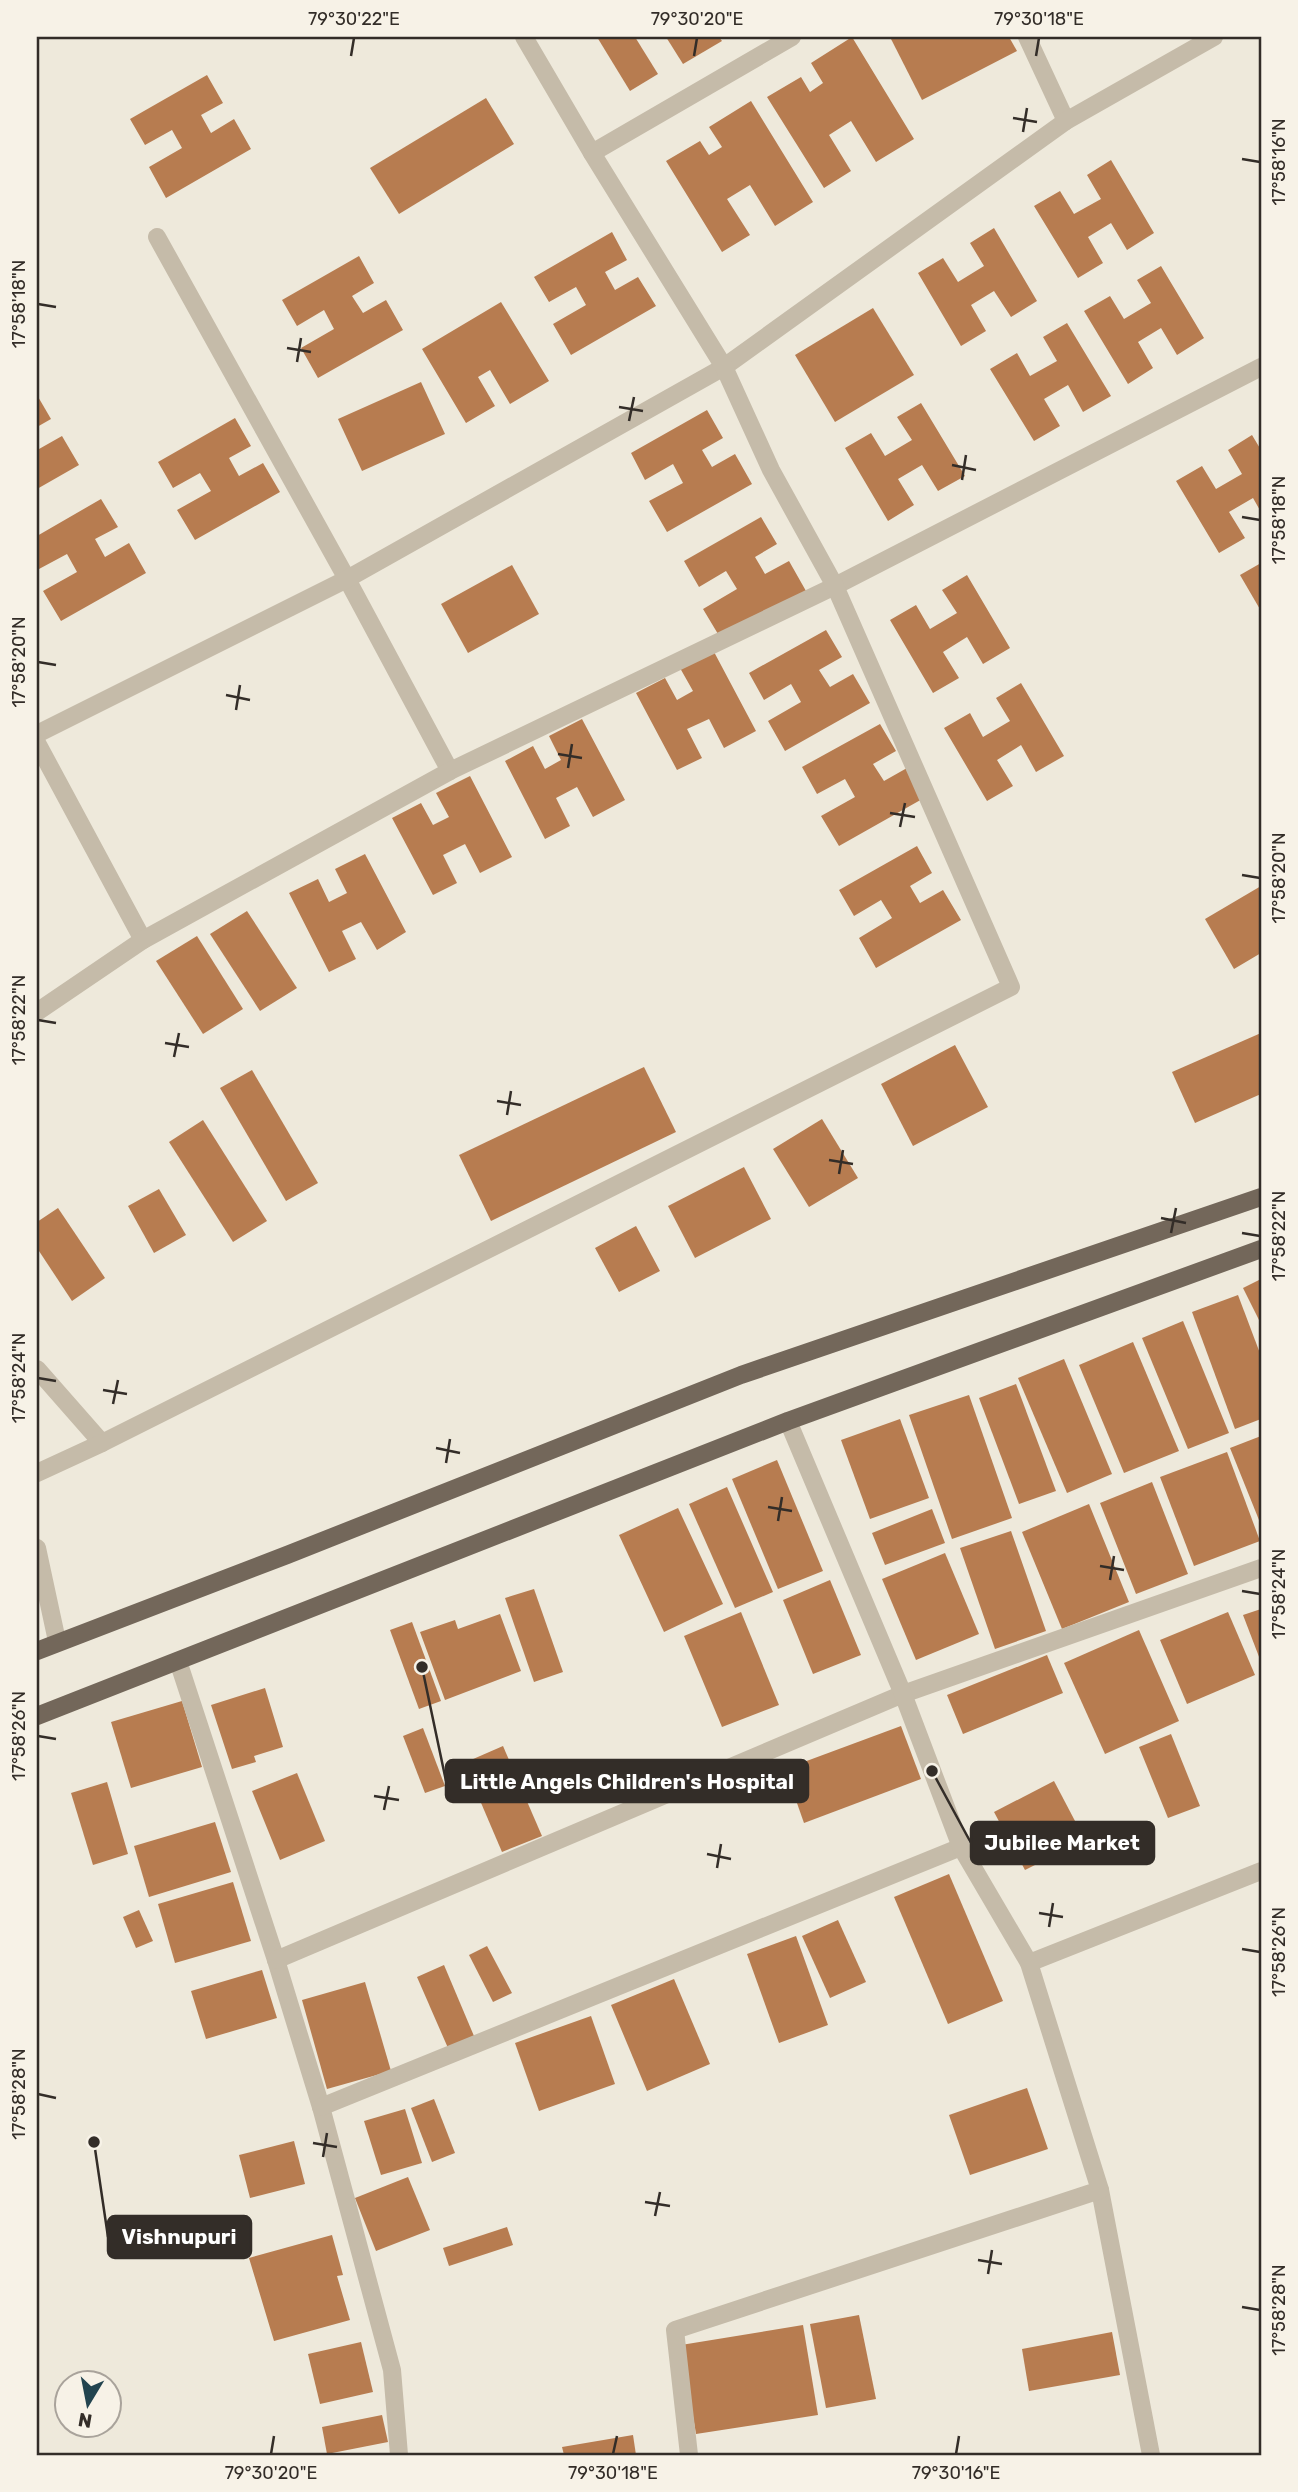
<svg xmlns="http://www.w3.org/2000/svg" width="1298" height="2492" font-family="Rubik,sans-serif">
<style>
.building{fill:#b77c50}
.lines{fill:none;stroke-linecap:round;stroke-linejoin:round}
.street{stroke:#c5bba9;stroke-width:18}
.primary{stroke:#73675a;stroke-width:18}
.ticks{fill:none;stroke:#332d28;stroke-width:2.5}
.leader{fill:none;stroke:#332d28;stroke-width:2.5}
.callout-dot{fill:#332d28;stroke:#f7f2e7;stroke-width:2.5}
.callout{fill:#332d28;stroke:#332d28;stroke-width:2.5}
.callout-label{font-size:21px;text-anchor:middle;font-weight:bold;fill:#fff}
.neatline{fill:none;stroke:#332d28;stroke-width:2.5}
.ticks-label{font-size:18px;text-anchor:middle;fill:#332d28}
</style>
<rect width="100%" height="100%" fill="#eee9db"/>
<g class="building">
<polygon points="597,37 635,37 658,74 630,91"/>
<polygon points="666,37 719,37 722,41 683,64"/>
<polygon points="852,37 914,139 876,162 851,121 829,135 851,171 824,188 767,97 801,77 810,92 823,83 811,63"/>
<polygon points="890,37 1009,37 1017,51 922,100"/>
<polygon points="207,75 223,103 201,115 211,133 234,119 251,149 166,198 149,167 182,148 172,130 145,145 130,119"/>
<polygon points="486,98 514,144 399,214 370,168"/>
<polygon points="751,101 813,202 775,226 750,185 727,199 750,235 722,252 666,161 700,141 709,155 722,147 709,127"/>
<polygon points="1111,160 1154,233 1127,250 1111,223 1088,237 1103,263 1078,278 1034,206 1060,191 1074,214 1101,199 1087,175"/>
<polygon points="994,228 1037,301 1011,317 994,291 971,305 986,331 961,346 918,273 943,258 958,282 984,266 970,243"/>
<polygon points="612,232 627,260 605,272 615,290 638,277 656,306 571,355 553,324 586,305 576,287 549,302 534,277"/>
<polygon points="359,256 374,283 352,296 363,313 386,300 403,330 318,378 301,348 334,329 324,310 297,326 282,300"/>
<polygon points="1161,266 1204,338 1177,355 1161,328 1138,342 1153,368 1128,384 1084,311 1110,296 1124,319 1151,303 1137,280"/>
<polygon points="501,302 549,381 510,404 490,370 478,377 495,406 466,423 422,349"/>
<polygon points="873,308 914,375 835,422 795,355"/>
<polygon points="1067,323 1111,396 1083,412 1068,385 1044,399 1060,426 1034,441 990,369 1017,353 1030,376 1057,361 1043,337"/>
<polygon points="421,382 445,434 362,471 338,419"/>
<polygon points="37,395 51,419 37,427"/>
<polygon points="921,403 965,476 938,491 922,465 898,479 914,505 888,521 845,448 871,433 885,456 912,440 897,417"/>
<polygon points="707,410 723,438 702,450 712,467 735,454 752,484 667,532 649,501 683,483 673,464 645,480 631,453"/>
<polygon points="235,418 251,446 229,458 239,476 263,463 280,492 195,540 177,510 211,491 200,473 173,488 158,462"/>
<polygon points="1252,435 1261,450 1261,512 1253,498 1229,512 1245,538 1219,553 1176,481 1202,466 1216,489 1242,474 1228,450"/>
<polygon points="62,436 79,465 37,489 37,446 39,449"/>
<polygon points="101,499 118,527 95,539 105,557 129,543 146,573 61,621 43,591 77,572 67,554 39,569 37,565 37,536"/>
<polygon points="761,517 777,544 755,557 765,574 789,561 806,591 721,639 703,609 737,589 726,571 699,587 684,561"/>
<polygon points="1261,563 1261,611 1240,575"/>
<polygon points="512,565 539,614 468,653 441,604"/>
<polygon points="967,575 1010,648 983,664 967,637 943,652 959,678 933,693 890,620 916,605 930,629 957,613 942,590"/>
<polygon points="826,630 842,657 819,670 830,687 853,674 870,703 785,751 768,721 801,702 791,684 764,700 749,673"/>
<polygon points="713,650 756,731 724,748 709,719 687,729 702,758 677,770 636,693 665,678 677,700 693,691 680,668"/>
<polygon points="1021,683 1064,756 1036,772 1021,745 997,760 1013,786 987,801 944,728 970,713 983,737 1010,721 996,698"/>
<polygon points="582,719 625,800 593,817 577,787 556,798 570,826 545,839 505,761 533,746 545,769 561,760 549,736"/>
<polygon points="880,724 896,751 873,764 884,781 907,768 924,798 839,846 821,816 855,797 845,779 817,794 802,767"/>
<polygon points="470,776 512,857 480,873 465,844 443,855 457,883 433,895 392,818 421,803 433,825 449,817 436,793"/>
<polygon points="917,846 932,873 910,886 920,903 943,890 961,920 876,968 859,938 892,918 881,900 854,916 839,890"/>
<polygon points="365,854 406,932 377,950 361,922 342,931 356,959 329,972 289,893 318,879 329,902 347,893 335,869"/>
<polygon points="1261,886 1261,953 1234,969 1205,919"/>
<polygon points="247,911 297,988 260,1011 210,934"/>
<polygon points="197,936 243,1009 203,1034 156,961"/>
<polygon points="1261,1033 1261,1094 1195,1123 1172,1072"/>
<polygon points="955,1045 988,1107 913,1146 881,1084"/>
<polygon points="644,1067 676,1132 491,1221 459,1155"/>
<polygon points="252,1070 318,1183 286,1201 220,1088"/>
<polygon points="822,1119 858,1178 809,1207 773,1149"/>
<polygon points="203,1120 267,1221 233,1242 169,1142"/>
<polygon points="744,1167 771,1219 695,1258 668,1206"/>
<polygon points="159,1189 186,1235 154,1253 128,1206"/>
<polygon points="58,1208 105,1278 72,1301 37,1248 37,1222"/>
<polygon points="636,1226 660,1271 619,1292 595,1248"/>
<polygon points="1261,1279 1261,1324 1243,1288"/>
<polygon points="1238,1295 1261,1356 1261,1419 1235,1429 1192,1312"/>
<polygon points="1183,1321 1229,1433 1188,1449 1142,1338"/>
<polygon points="1133,1342 1179,1451 1124,1473 1079,1365"/>
<polygon points="1064,1359 1112,1474 1067,1493 1018,1378"/>
<polygon points="1016,1384 1056,1491 1019,1504 979,1398"/>
<polygon points="969,1395 1012,1518 952,1539 909,1415"/>
<polygon points="900,1419 929,1498 870,1519 841,1440"/>
<polygon points="1261,1436 1261,1525 1230,1448"/>
<polygon points="1227,1452 1260,1541 1194,1566 1160,1477"/>
<polygon points="777,1460 823,1571 778,1589 732,1479"/>
<polygon points="1152,1482 1188,1574 1136,1594 1100,1503"/>
<polygon points="727,1487 773,1592 735,1608 689,1504"/>
<polygon points="1089,1504 1129,1602 1062,1629 1022,1532"/>
<polygon points="678,1508 723,1604 664,1632 619,1535"/>
<polygon points="932,1509 945,1543 885,1565 872,1533"/>
<polygon points="1011,1531 1046,1631 995,1649 960,1548"/>
<polygon points="945,1553 979,1634 916,1660 882,1579"/>
<polygon points="830,1580 861,1655 813,1674 783,1600"/>
<polygon points="534,1589 563,1672 534,1682 505,1598"/>
<polygon points="1261,1609 1261,1662 1243,1615"/>
<polygon points="741,1612 779,1705 722,1727 684,1636"/>
<polygon points="1228,1612 1255,1675 1187,1704 1160,1640"/>
<polygon points="500,1614 521,1671 445,1700 420,1632 455,1620 458,1629"/>
<polygon points="412,1622 441,1701 419,1709 390,1630"/>
<polygon points="1139,1630 1179,1721 1105,1754 1064,1663"/>
<polygon points="1047,1655 1063,1693 963,1734 947,1695"/>
<polygon points="265,1688 283,1747 254,1756 256,1762 232,1769 211,1705"/>
<polygon points="182,1701 202,1767 131,1788 111,1722"/>
<polygon points="901,1726 921,1779 804,1823 785,1769"/>
<polygon points="423,1728 445,1786 425,1793 403,1736"/>
<polygon points="1171,1734 1200,1806 1168,1818 1139,1747"/>
<polygon points="503,1746 542,1836 502,1852 464,1763"/>
<polygon points="297,1773 325,1841 280,1860 252,1791"/>
<polygon points="1054,1781 1085,1840 1025,1870 994,1812"/>
<polygon points="107,1782 128,1854 93,1865 71,1793"/>
<polygon points="215,1822 231,1872 149,1897 134,1846"/>
<polygon points="949,1874 1003,2001 948,2024 894,1897"/>
<polygon points="233,1882 251,1941 175,1963 158,1904"/>
<polygon points="139,1910 153,1941 136,1948 123,1917"/>
<polygon points="838,1920 866,1982 830,1998 802,1936"/>
<polygon points="796,1936 828,2025 779,2043 747,1954"/>
<polygon points="487,1946 512,1993 493,2002 469,1955"/>
<polygon points="444,1965 474,2036 448,2048 417,1977"/>
<polygon points="262,1970 277,2018 206,2039 191,1991"/>
<polygon points="674,1979 710,2064 647,2091 611,2005"/>
<polygon points="365,1982 391,2071 327,2089 302,2000"/>
<polygon points="591,2016 615,2084 539,2111 515,2043"/>
<polygon points="1027,2088 1048,2149 970,2175 949,2115"/>
<polygon points="434,2099 455,2153 432,2162 411,2108"/>
<polygon points="405,2109 422,2163 381,2175 364,2121"/>
<polygon points="294,2141 305,2184 250,2198 239,2155"/>
<polygon points="408,2177 430,2230 376,2251 355,2198"/>
<polygon points="507,2227 513,2245 449,2266 443,2248"/>
<polygon points="332,2235 343,2275 337,2276 350,2320 274,2341 249,2258"/>
<polygon points="859,2315 876,2399 826,2408 810,2324"/>
<polygon points="803,2325 818,2415 696,2434 681,2345"/>
<polygon points="1112,2332 1120,2375 1029,2391 1022,2349"/>
<polygon points="361,2342 373,2392 320,2404 308,2354"/>
<polygon points="382,2415 388,2442 327,2454 322,2427"/>
<polygon points="633,2435 636,2455 564,2455 562,2447"/>
</g>
<g class="lines">
<g class="street">
<polyline points="1027,37 1066,121"/>
<polyline points="592,153 792,37"/>
<polyline points="157,237 347,579 450,771"/>
<polyline points="37,734 347,579 724,367 1066,121 1214,37"/>
<polyline points="37,743 143,940"/>
<polyline points="37,1012 143,940 450,771 835,586 1261,367"/>
<polyline points="37,1369 102,1443 1011,987 835,586 771,470 724,367 592,153 524,37"/>
<polyline points="37,1473 102,1443"/>
<polyline points="37,1548 57,1641"/>
<polyline points="178,1661 276,1960 321,2107 392,2370 399,2455"/>
<polyline points="276,1960 903,1694 1261,1568"/>
<polyline points="1029,1963 1261,1871"/>
<polyline points="321,2107 961,1847"/>
<polyline points="1100,2190 1151,2455"/>
<polyline points="689,2455 675,2330 1100,2190 1029,1963 961,1847 903,1694 788,1421"/>
</g>
<g class="primary">
<polyline points="37,1651 287,1555 741,1375 1261,1197"/>
<polyline points="37,1716 788,1421 1261,1249"/>
</g>
</g>
<path class="ticks" d="M351,56L354,38M694,56L697,38M1036,56L1039,38M1013,118L1037,122M1023,132L1027,108M1242,159L1260,162M38,304L56,307M287,348L311,352M297,362L301,338M619,407L643,411M629,421L634,397M952,465L976,470M962,480L966,455M1242,517L1260,520M38,662L56,665M226,695L250,700M236,710L240,685M558,754L582,758M568,768L572,744M890,813L915,817M900,827L905,803M1242,875L1260,878M38,1020L56,1023M165,1043L189,1047M174,1057L179,1033M497,1101L521,1105M507,1115L511,1091M829,1160L853,1164M839,1174L843,1150M1161,1218L1186,1223M1171,1233L1176,1208M1242,1233L1260,1236M38,1378L56,1381M103,1390L127,1394M113,1404L118,1380M436,1448L460,1453M446,1463L450,1439M768,1507L792,1511M778,1521L782,1497M1100,1566L1124,1570M1110,1580L1114,1556M1242,1591L1260,1594M38,1736L56,1739M374,1796L399,1800M384,1810L389,1786M707,1854L731,1859M717,1868L721,1844M1039,1913L1063,1917M1049,1927L1053,1903M1242,1949L1260,1952M38,2094L56,2098M313,2143L337,2147M323,2157L327,2133M645,2202L670,2206M655,2216L660,2192M978,2260L1002,2264M988,2274L992,2250M1242,2307L1260,2310M271,2454L274,2436M613,2454L617,2436M956,2454L959,2436"/>
<path class="leader" d="M422 1667L446 1781M932 1771L971 1843M94 2142L108 2237"/>
<g class="callout-dot">
<circle cx="422" cy="1667" r="7"/>
<circle cx="932" cy="1771" r="7"/>
<circle cx="94" cy="2142" r="7"/>
</g>
<g class="callout">
<rect x="446" y="1760" width="362" height="42" rx="7"/>
<rect x="971" y="1822" width="183" height="42" rx="7"/>
<rect x="108" y="2216" width="143" height="42" rx="7"/>
</g>
<g class="callout-label">
<text x="627" y="1789">Little Angels Children's Hospital</text>
<text x="1062" y="1850">Jubilee Market</text>
<text x="179" y="2244">Vishnupuri</text>
</g>
<rect width="1298" height="2492" fill="none" stroke="#f7f2e7" stroke-width="77"/>
<g transform="translate(88 2404) rotate(190)"><circle r="33" fill="#f7f2e7" stroke="#a9a39b" stroke-width="2"/>
<path d="M0-5L12 26L0 18L-12 26Z" fill="#22444f"/>
<text y="-10" font-size="19" font-weight="bold" text-anchor="middle" fill="#332d28">N</text>
</g>
<rect x="38" y="38" width="1222" height="2416" class="neatline"/>
<g class="ticks-label">
<text x="354" y="25">79°30'22"E</text>
<text x="697" y="25">79°30'20"E</text>
<text x="1039" y="25">79°30'18"E</text>
<text transform="translate(1279 162) rotate(-90)" y="6">17°58'16"N</text>
<text transform="translate(19 304) rotate(-90)" y="6">17°58'18"N</text>
<text transform="translate(1279 520) rotate(-90)" y="6">17°58'18"N</text>
<text transform="translate(19 662) rotate(-90)" y="6">17°58'20"N</text>
<text transform="translate(1279 878) rotate(-90)" y="6">17°58'20"N</text>
<text transform="translate(19 1020) rotate(-90)" y="6">17°58'22"N</text>
<text transform="translate(1279 1236) rotate(-90)" y="6">17°58'22"N</text>
<text transform="translate(19 1378) rotate(-90)" y="6">17°58'24"N</text>
<text transform="translate(1279 1594) rotate(-90)" y="6">17°58'24"N</text>
<text transform="translate(19 1736) rotate(-90)" y="6">17°58'26"N</text>
<text transform="translate(1279 1952) rotate(-90)" y="6">17°58'26"N</text>
<text transform="translate(19 2094) rotate(-90)" y="6">17°58'28"N</text>
<text transform="translate(1279 2310) rotate(-90)" y="6">17°58'28"N</text>
<text x="271" y="2479">79°30'20"E</text>
<text x="613" y="2479">79°30'18"E</text>
<text x="956" y="2479">79°30'16"E</text>
</g>
</svg>
